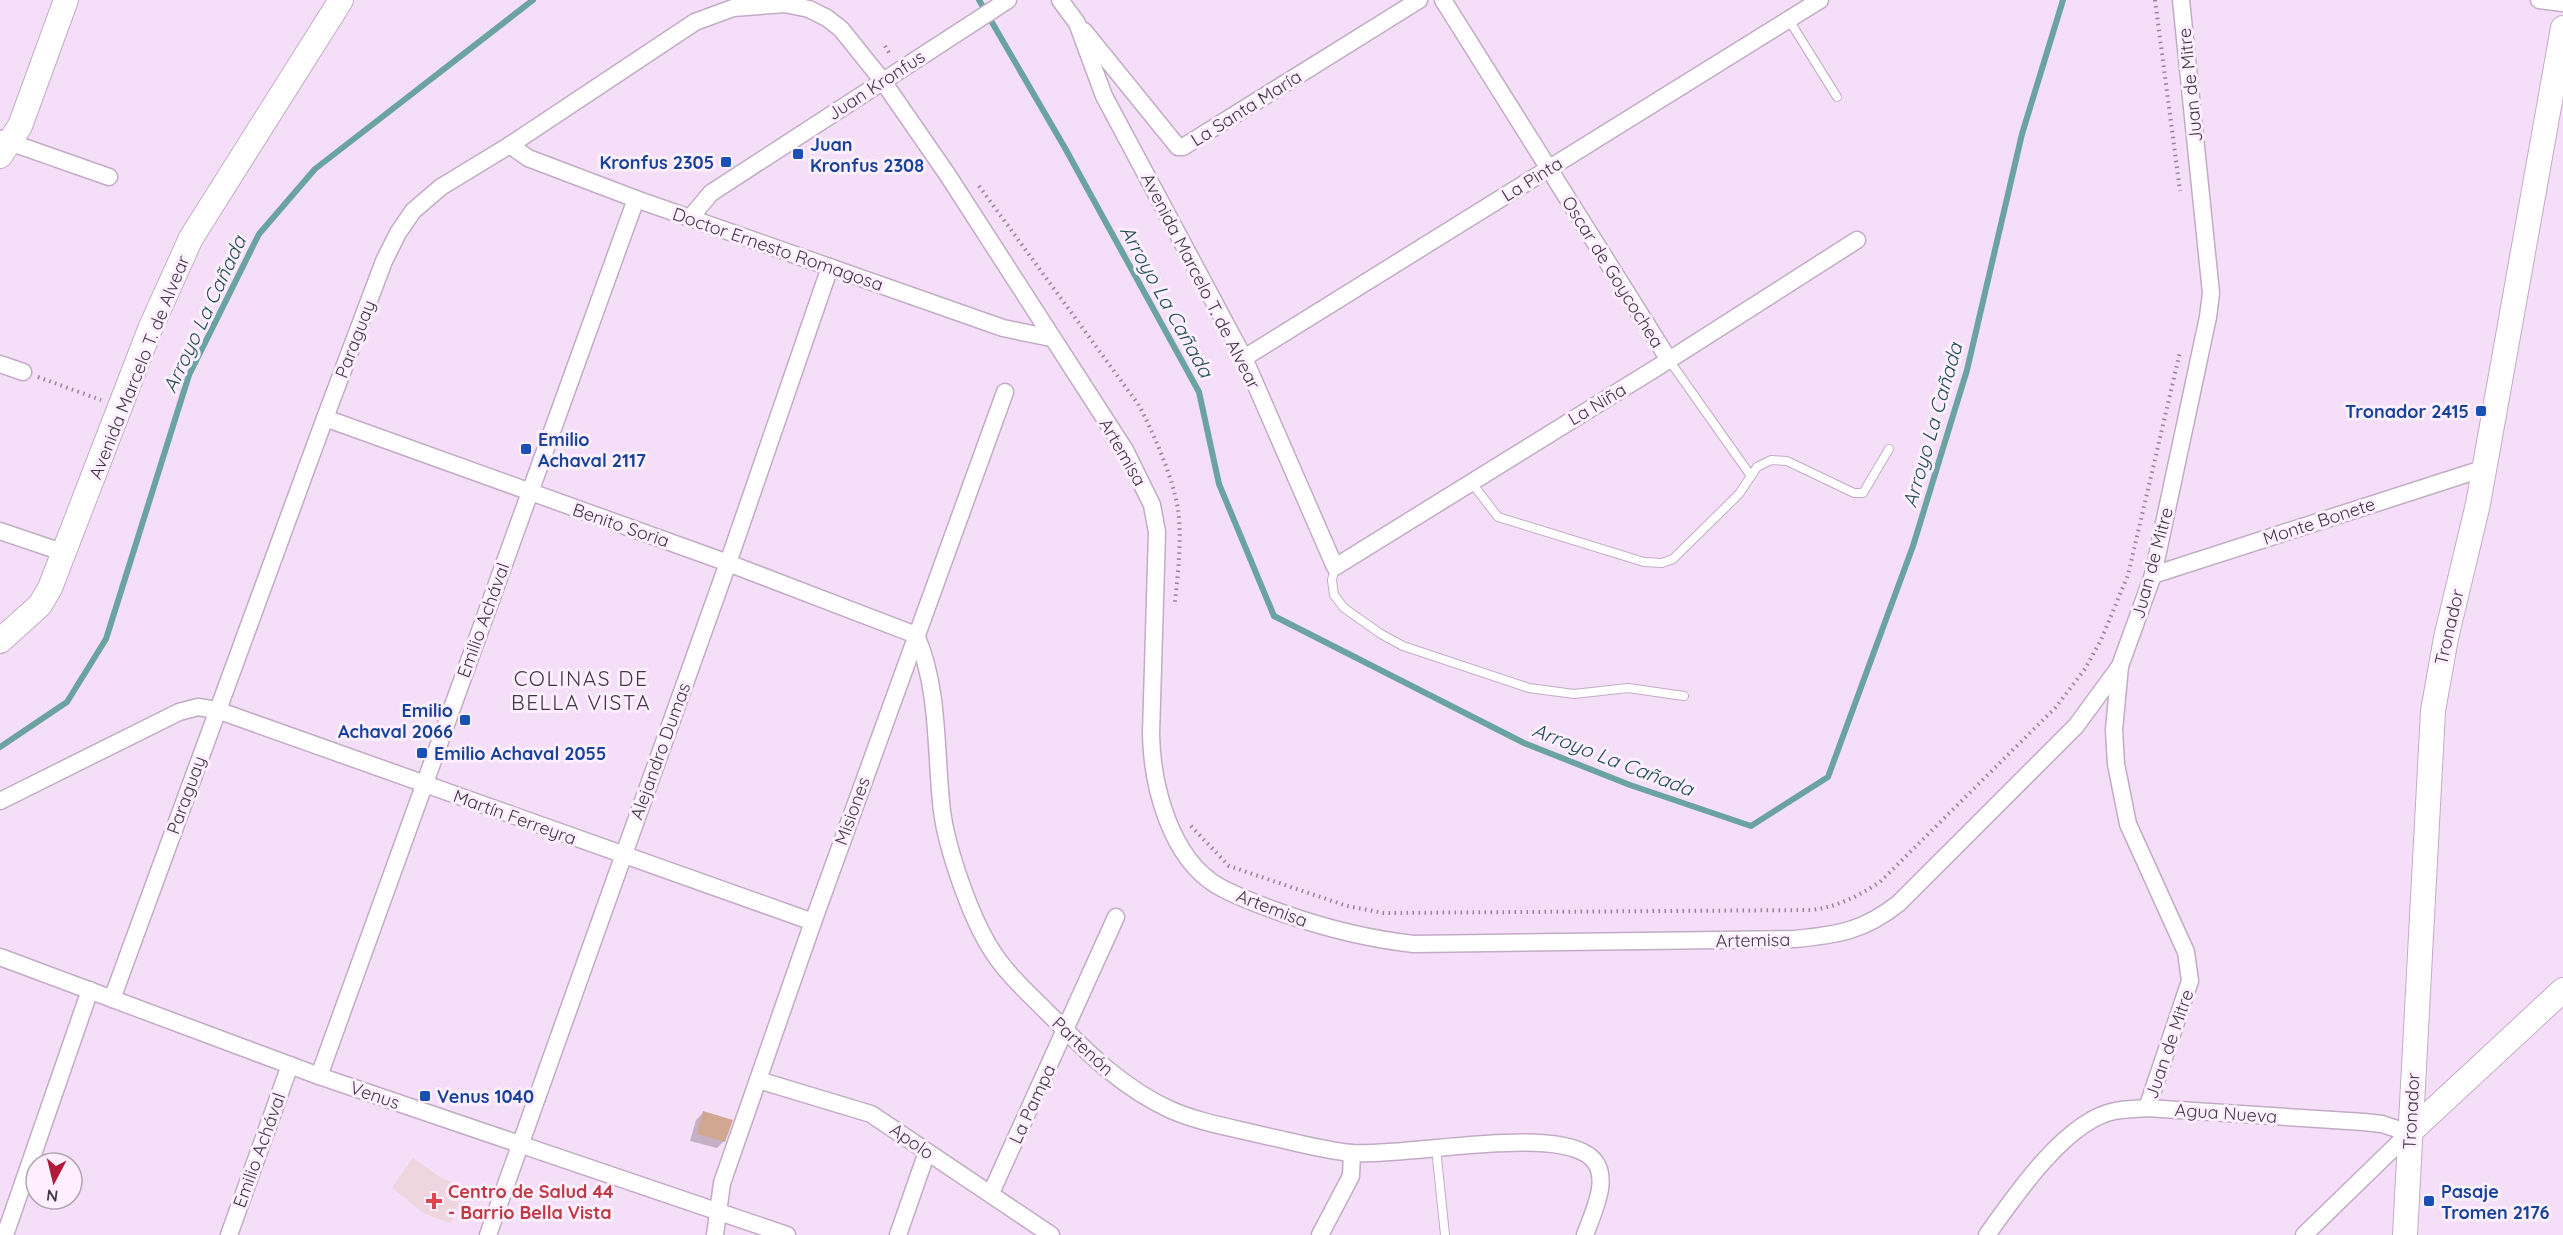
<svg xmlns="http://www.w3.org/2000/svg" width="2563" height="1235" font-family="Quicksand,sans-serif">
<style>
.medical{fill:#efd5dd}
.shadow{fill:#0003}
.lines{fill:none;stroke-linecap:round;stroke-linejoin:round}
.stream{stroke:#6ba3a3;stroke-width:6}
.building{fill:#d2a792}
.service-casing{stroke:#c2acc5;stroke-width:10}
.minor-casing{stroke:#c2acc5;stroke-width:19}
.secondary-casing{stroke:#c2acc5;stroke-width:26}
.path{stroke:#958596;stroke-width:4;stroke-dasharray:1.5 4.5;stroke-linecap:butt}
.service{stroke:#fff;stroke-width:8}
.minor{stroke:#fff;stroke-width:16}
.secondary{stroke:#fff;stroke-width:24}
.transit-dot{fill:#1a4fb4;stroke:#fdefff;stroke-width:2}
.health-dot{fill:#e0444e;stroke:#fdefff;stroke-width:2}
.labels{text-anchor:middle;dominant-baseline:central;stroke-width:6;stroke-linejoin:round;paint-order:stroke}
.street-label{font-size:18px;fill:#413742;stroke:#fdefff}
.transit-label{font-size:18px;font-weight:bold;fill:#164399;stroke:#fdefff;text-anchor:start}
.health-label{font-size:18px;font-weight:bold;fill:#be3a42;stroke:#fdefff;text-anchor:start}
.water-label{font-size:20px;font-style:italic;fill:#1c4e4f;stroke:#fdefff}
.quarter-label{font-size:21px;letter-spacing:1.5px;fill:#413742;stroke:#fdefff}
</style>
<rect width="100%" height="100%" fill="#f5def8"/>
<polygon class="medical" points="413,1158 441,1178 465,1187 451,1223 425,1214 392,1188"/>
<polygon class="shadow" points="703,1113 724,1141 717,1148 690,1141 696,1120"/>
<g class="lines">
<g class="stream">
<polyline points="979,0 1065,148 1199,392 1219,484 1274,616 1524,743 1630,785 1751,826 1828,777 1913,546 1967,370 2022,134 2063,0"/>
<polyline points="0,747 67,702 106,639 189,375 259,234 315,169 533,0"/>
</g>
</g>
<polygon class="building" points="703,1111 733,1120 725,1142 697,1134"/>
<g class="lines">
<g class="service-casing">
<g id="service">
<polyline points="1789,20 1837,97"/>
<polyline points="1669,360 1751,476"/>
<polyline points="1471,482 1498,517 1644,562 1662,563 1673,559 1739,494 1757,467 1771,460 1787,461 1854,493 1863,493 1889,449"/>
<polyline points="1335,567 1332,580 1334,595 1344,608 1381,634 1403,646 1529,688 1574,694 1628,688 1684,696"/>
<polyline points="1436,1148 1445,1235"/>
</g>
</g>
<g class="minor-casing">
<g id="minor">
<polyline points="1060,0 1077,23 1104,96 1244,358 1335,567 1669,360 1857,240"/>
<polyline points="1443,0 1669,360"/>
<polyline points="2539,0 2563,3"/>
<polyline points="1084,31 1178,147 1183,147 1419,0"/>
<polyline points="1,139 109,177"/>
<polyline points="510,145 528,158 636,199 1003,328 1051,338"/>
<polyline points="690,218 711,193 1008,0"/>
<polyline points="1244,358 1820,0"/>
<polyline points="0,364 23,372"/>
<polyline points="325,418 728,563 916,635"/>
<polyline points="0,531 65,553"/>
<polyline points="2153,575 2485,468"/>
<path d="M916,635C940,690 935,752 942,811C947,849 970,916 991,949C1005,972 1025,990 1045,1010C1084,1049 1120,1087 1171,1110C1201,1123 1234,1128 1266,1136C1294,1142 1322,1150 1351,1153C1407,1157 1546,1126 1588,1155C1614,1173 1593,1212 1585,1235"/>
<polyline points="0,801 179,712 198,707 217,710 813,922"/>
<polyline points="0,957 319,1076 787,1235"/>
<path d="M112,999L325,418L384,261L398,233L413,211L441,187L510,145L695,22L733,8L785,4L809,9L827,18L841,29L882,80L947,174L1125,450L1152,505L1157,532L1151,734C1152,785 1170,858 1218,886C1239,898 1263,906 1285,914C1328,929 1369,939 1414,944L1794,939C1838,935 1864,931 1899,903L2076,726L2120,666"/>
<polyline points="319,1076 636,199"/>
<polyline points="758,1080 871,1114 1051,1235"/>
<polyline points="2147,1108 2190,981 2186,952 2128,824 2116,764 2114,730 2120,666 2153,575 2208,317 2211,293 2181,0"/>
<polyline points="991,1193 1116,917"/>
<polyline points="5,1235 90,990"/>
<polyline points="229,1235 290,1065"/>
<polyline points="488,1235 728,563 830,267"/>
<polyline points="715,1235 722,1183 813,922 1005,392"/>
<polyline points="898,1235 927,1152"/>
<polyline points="1320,1235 1351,1176 1352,1153"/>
<path d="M1987,1235C2014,1197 2066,1120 2115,1111C2125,1109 2137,1109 2147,1108L2364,1122L2382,1124L2409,1133L2304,1235"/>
</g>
</g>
<g class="secondary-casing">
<g id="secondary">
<polyline points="0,156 20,126 66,0"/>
<polyline points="0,641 40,605 50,588 150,329 191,238 341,0"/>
<polyline points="2409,1133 2563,990"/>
<polyline points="2405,1235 2433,711 2446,638 2478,504 2563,28"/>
</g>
</g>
<g class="path">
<polyline points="2155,0 2180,191"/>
<polyline points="885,46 891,56"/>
<path d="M979,186L1138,404C1153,431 1173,478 1178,509C1182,539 1178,572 1175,602"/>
<polyline points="38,377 101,400"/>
<path d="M1191,826L1229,866L1347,906L1384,913L1811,910C1838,907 1858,896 1880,882L2056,707L2085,669L2101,640L2128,575L2180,352"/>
</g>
<use href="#service" class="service"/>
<use href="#minor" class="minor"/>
<use href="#secondary" class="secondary"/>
</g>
<g class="transit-dot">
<rect x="792" y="148" width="12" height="12" rx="3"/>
<rect x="720" y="156" width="12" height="12" rx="3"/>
<rect x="2475" y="405" width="12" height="12" rx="3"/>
<rect x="520" y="443" width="12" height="12" rx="3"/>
<rect x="459" y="714" width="12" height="12" rx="3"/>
<rect x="416" y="747" width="12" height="12" rx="3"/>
<rect x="419" y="1090" width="12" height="12" rx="3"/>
<rect x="2423" y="1195" width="12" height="12" rx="3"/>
</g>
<path class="health-dot" d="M431 1192h6v6h6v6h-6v6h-6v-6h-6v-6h6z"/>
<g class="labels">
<g class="street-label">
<text transform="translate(876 85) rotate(-33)">Juan Kronfus</text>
<text transform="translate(2190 85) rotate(-96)">Juan de Mitre</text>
<text transform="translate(1246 108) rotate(-32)">La Santa María</text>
<text transform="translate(1532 179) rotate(-32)">La Pinta</text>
<text transform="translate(778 249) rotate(19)">Doctor Ernesto Romagosa</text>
<text transform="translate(1613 272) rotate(58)">Oscar de Goycochea</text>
<text transform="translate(1201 281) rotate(63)">Avenida Marcelo T. de Alvear</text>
<text transform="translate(355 339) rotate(-69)">Paraguay</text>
<text transform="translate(139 367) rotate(-68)">Avenida Marcelo T. de Alvear</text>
<text transform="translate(1597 404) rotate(-31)">La Niña</text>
<text transform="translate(1123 452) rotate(60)">Artemisa</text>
<text transform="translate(2319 521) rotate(-18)">Monte Bonete</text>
<text transform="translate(621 525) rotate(19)">Benito Soria</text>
<text transform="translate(2152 563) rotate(-75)">Juan de Mitre</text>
<text transform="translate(483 620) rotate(-70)">Emilio Achával</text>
<text transform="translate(2449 627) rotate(-77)">Tronador</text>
<text transform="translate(660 751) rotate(-70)">Alejandro Dumas</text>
<text transform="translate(186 795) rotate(-70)">Paraguay</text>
<text transform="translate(852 811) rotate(-70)">Misiones</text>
<text transform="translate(515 817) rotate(20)">Martín Ferreyra</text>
<text transform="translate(1272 908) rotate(21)">Artemisa</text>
<text transform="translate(1753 940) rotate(-1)">Artemisa</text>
<text transform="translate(2169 1044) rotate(-71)">Juan de Mitre</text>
<text transform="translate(1083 1046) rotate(43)">Partenón</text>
<text transform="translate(375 1095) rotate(19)">Venus</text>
<text transform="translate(1032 1104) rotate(-65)">La Pampa</text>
<text transform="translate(2411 1111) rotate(-87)">Tronador</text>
<text transform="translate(2226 1113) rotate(4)">Agua Nueva</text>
<text transform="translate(912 1141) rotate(35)">Apolo</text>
<text transform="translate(259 1150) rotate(-70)">Emilio Achával</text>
</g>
<g class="transit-label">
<text x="810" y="144">Juan<tspan x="810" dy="21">Kronfus 2308</tspan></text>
<text x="714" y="162" text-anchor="end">Kronfus 2305</text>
<text x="2469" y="411" text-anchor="end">Tronador 2415</text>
<text x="538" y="439">Emilio<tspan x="538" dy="21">Achaval 2117</tspan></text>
<text x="453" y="710" text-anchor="end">Emilio<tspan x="453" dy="21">Achaval 2066</tspan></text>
<text x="434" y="753">Emilio Achaval 2055</text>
<text x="437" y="1096">Venus 1040</text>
<text x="2441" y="1191">Pasaje<tspan x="2441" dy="21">Tromen 2176</tspan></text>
</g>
<g class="health-label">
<text x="448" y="1191">Centro de Salud 44<tspan x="448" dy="21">- Barrio Bella Vista</tspan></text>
</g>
<g class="water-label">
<text transform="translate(1167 301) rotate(61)">Arroyo La Cañada</text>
<text transform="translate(204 314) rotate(-65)">Arroyo La Cañada</text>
<text transform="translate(1932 425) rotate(-74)">Arroyo La Cañada</text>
<text transform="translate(1613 759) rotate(21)">Arroyo La Cañada</text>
</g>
<g class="quarter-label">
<text x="581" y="678">COLINAS DE<tspan x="581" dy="24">BELLA VISTA</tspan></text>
</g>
</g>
<g transform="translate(54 1181) rotate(187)"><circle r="28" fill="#fdefff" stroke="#b2a5b3" stroke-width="1.5"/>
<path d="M0-4.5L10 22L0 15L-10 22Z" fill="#af1b39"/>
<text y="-9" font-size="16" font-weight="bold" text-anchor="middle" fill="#413742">N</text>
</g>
</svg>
